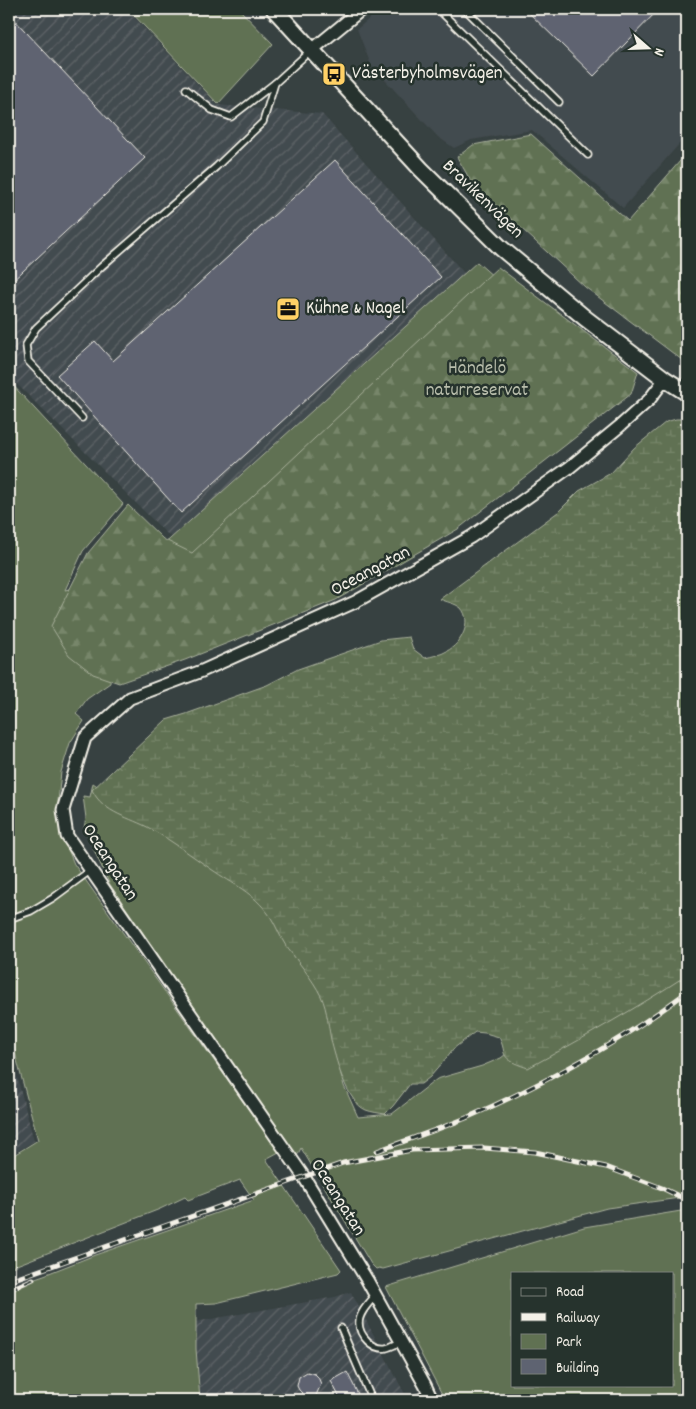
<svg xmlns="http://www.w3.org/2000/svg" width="696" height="1409" font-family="Dekko,sans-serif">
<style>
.built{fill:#434b4f}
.industrial{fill:url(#industrial-furrows)}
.green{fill:#607152;stroke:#aab19d;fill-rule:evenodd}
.forest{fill:url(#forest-firs);stroke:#aab19d}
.wetland{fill:url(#wetland-marsh);stroke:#aab19d}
.building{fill:#5e6371;stroke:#f4f1e8}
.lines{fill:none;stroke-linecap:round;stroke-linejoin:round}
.lane-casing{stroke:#f4f1e8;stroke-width:9}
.street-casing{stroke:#f4f1e8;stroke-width:15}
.secondary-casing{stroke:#f4f1e8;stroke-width:19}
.lane{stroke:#26332d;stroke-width:5.5}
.street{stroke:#26332d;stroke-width:11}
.secondary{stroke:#26332d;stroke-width:15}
.rail-casing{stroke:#f4f1e8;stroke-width:5}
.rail{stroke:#26332d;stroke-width:3;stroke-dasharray:9;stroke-linecap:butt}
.labels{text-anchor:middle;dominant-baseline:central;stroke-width:5;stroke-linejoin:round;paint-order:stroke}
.poi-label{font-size:19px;fill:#f4f1e8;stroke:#26332d;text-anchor:start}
.street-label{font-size:19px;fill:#f4f1e8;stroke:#26332d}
.park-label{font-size:19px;fill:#b9beac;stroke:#26332d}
</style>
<defs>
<pattern id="industrial-furrows" width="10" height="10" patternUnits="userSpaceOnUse" patternTransform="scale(1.25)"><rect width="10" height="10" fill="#434b4f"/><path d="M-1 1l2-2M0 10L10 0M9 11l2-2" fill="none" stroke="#5f6568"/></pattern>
<pattern id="forest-firs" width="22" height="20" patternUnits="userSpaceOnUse" patternTransform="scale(1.25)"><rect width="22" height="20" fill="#607152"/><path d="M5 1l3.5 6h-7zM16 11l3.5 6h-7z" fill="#77866b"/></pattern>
<pattern id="wetland-marsh" width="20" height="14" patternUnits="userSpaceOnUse" patternTransform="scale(1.25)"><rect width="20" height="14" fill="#607152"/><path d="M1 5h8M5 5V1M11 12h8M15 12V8" fill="none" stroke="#77866b"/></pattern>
</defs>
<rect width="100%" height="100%" fill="#374141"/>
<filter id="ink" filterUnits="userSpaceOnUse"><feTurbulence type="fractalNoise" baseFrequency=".02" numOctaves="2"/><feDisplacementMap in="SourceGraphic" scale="10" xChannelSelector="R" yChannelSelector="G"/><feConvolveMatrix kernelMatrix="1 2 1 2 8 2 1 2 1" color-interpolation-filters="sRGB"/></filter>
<g filter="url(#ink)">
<polygon class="built" points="381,9 687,9 687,135 623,208 532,130 471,140 454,148 438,137 371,65 357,29"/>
<g class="industrial">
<polygon points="9,9 126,9 217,105 322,114 472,282 187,547 166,533 9,376"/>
<polygon points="9,1047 34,1141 9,1156"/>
<polygon points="351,1292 408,1400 184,1400 189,1323 335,1297"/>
</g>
<g class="green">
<polygon points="128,9 239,9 273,44 218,104"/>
<polygon points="477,262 618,387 111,664 110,683 87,699 76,714 84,721 70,743 61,772 58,801 63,837 74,864 279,1152 266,1159 341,1270 338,1273 216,1303 196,1304 196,1349 200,1400 9,1400 9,1287 44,1275 95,1255 254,1200 240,1180 188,1200 185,1197 160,1209 9,1268 9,1158 38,1140 9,1030 9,381 123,504 83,551 65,590 129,576"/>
<polygon points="93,783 149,822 232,875 274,913 327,998 336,1056 344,1086 358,1117 392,1114 437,1079 482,1066 501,1058 521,1042 687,919 687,1197 607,1208 383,1269 379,1268 376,1269 371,1264 301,1148 296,1158 109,883 84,828 86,818 83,796 90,797"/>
<path d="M687,1210V1400H445L386,1287L584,1227ZM512,1273H672V1385H512Z"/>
</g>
<g class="forest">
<polygon points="531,134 628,221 687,153 687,362 686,363 585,287 472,183 457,157 473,145"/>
<polygon points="498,267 638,372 631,394 458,529 336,600 185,660 119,683 93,674 69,655 51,626 88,553 128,505 163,539 192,553"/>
</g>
<path class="wetland" d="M676,419H687V975C635,1009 582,1039 528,1068C520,1065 507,1062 504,1053C503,1047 502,1043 499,1037L485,1033L475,1032L453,1049L443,1062L430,1077L421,1084H410L393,1106L385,1114C379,1113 371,1112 366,1110C347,1102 337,1063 332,1044C328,1028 328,1011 321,996C312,978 298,962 286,946C280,937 276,925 270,916C253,892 234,885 211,869C191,855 172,841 151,829C130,817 104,814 92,790L166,720L186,714L267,685L298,669L381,640L409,637L413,649L425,658C432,656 441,655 447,651C461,644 473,622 461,608C455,603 446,602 440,599L558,512L579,491L611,473L634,448L666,422Z"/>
<g class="building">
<polygon points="525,9 659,9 594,76"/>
<polygon points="9,14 145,158 9,284"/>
<polygon points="335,160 441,277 181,513 57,375 95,341 113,361"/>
<polygon points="307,1372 315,1374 318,1377 321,1384 314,1400 309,1400 299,1390 297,1386 299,1377"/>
<polygon points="347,1372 358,1394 346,1400 341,1400 331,1381"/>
</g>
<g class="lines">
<g class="lane-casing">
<g id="lane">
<polyline points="438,9 588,155"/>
<polyline points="465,9 559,102"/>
<polyline points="186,89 212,110 231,117 275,83"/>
<polyline points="82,418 28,361 26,345 36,328 102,266 216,167 263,122 275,83 310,51"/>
<polyline points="9,919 31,911 53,898 91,870"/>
<path d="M375,1296C369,1303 359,1313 359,1323C359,1336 373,1350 386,1348C391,1347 396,1344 401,1342"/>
<polyline points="341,1328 372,1400"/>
<polyline points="410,1400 429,1394"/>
</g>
</g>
<g class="street-casing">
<g id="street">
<polyline points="312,50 362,9"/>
<polyline points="432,1400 425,1385 367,1280 304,1177 67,836 63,810 85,738 130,698 202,671 355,602 471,537 570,467 620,426 649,400 665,379"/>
</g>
</g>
<g class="secondary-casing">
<polyline id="secondary" points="274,9 421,169 501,248 585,318 665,379 687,393"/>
</g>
<use href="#lane" class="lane"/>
<use href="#street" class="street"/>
<use href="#secondary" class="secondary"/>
<g class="rail-casing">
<g id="rail">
<path d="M377,1151C407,1140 437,1130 466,1118C544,1084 619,1043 687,992"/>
<polyline points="9,1281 343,1163 412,1150 484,1148 535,1152 606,1167 662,1188 687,1200"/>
<polyline points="9,1290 33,1279"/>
</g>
</g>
<use href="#rail" class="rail"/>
</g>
</g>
<defs>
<g id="bus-square" transform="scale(1.25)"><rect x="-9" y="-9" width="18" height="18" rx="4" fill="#ffd166" stroke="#26332d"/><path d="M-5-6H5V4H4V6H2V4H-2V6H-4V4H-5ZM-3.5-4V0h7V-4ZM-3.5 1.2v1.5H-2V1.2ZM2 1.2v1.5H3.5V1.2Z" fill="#111"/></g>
<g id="office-square" transform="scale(1.25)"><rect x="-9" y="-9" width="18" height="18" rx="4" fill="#ffd166" stroke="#26332d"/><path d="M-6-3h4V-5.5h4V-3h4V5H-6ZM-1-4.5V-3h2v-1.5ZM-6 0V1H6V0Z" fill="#111"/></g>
</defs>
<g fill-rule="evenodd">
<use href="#bus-square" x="334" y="74"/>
<use href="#office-square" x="288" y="309"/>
</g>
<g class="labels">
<g class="poi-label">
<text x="352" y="74">Västerbyholmsvägen</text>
<text x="306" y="309">Kühne &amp; Nagel</text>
</g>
<g class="street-label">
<text transform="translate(482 200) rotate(44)">Bravikenvägen</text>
<text transform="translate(371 572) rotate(-28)">Oceangatan</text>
<text transform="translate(109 863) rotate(57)">Oceangatan</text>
<text transform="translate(337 1198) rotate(58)">Oceangatan</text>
</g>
<g class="park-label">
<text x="477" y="369">Händelö<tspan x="477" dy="22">naturreservat</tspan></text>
</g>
</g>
<rect width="696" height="1409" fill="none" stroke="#26332d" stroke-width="30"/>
<rect x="15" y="15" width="666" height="1379" fill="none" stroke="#f4f1e8" stroke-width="2" filter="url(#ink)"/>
<rect x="511" y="1272" width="162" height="115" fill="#26332d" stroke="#787f78"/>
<rect x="521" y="1288" width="25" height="8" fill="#26332d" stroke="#787f78"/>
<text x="556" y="1296" font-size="15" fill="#f4f1e8">Road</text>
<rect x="521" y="1313" width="25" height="8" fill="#f4f1e8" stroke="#787f78"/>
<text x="556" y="1322" font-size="15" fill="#f4f1e8">Railway</text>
<rect x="521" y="1334" width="25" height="15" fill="#607152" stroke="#787f78"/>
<text x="556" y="1346" font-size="15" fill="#f4f1e8">Park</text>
<rect x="521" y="1359" width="25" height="15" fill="#5e6371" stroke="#787f78"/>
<text x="556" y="1372" font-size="15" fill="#f4f1e8">Building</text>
<g transform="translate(648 48) rotate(110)" stroke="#26332d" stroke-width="4" paint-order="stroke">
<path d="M0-4L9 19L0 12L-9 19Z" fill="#f4f1e8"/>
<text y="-8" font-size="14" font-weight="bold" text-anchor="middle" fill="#f4f1e8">N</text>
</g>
</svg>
